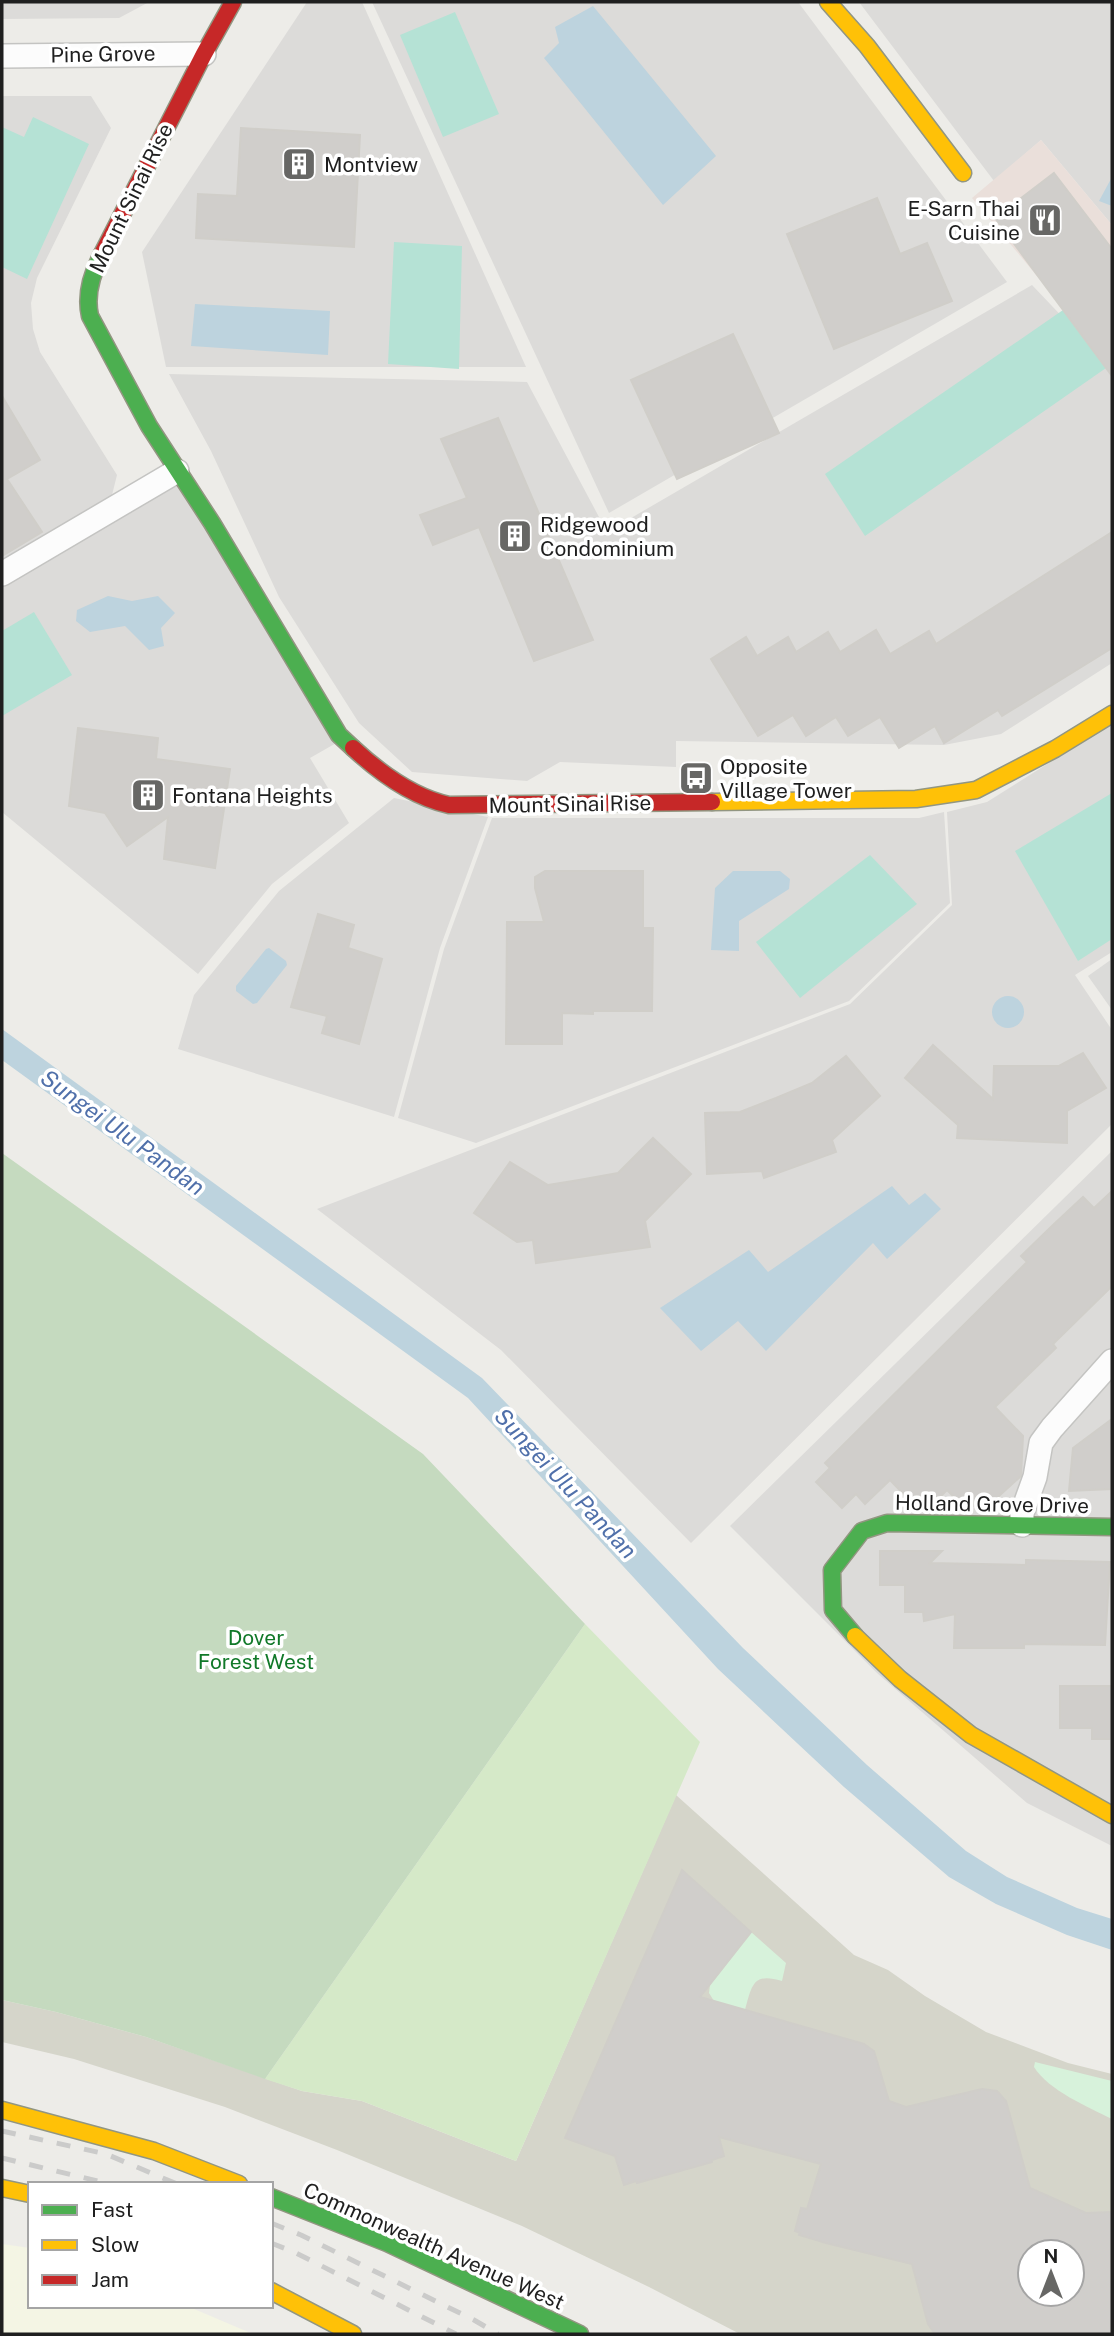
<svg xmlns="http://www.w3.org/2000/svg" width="1114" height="2336" font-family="'Public Sans',sans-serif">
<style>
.residential{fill:#dcdbd9}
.commercial{fill:#eadfda}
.education{fill:#f4f5e4}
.religious{fill:#dbdbd9}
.construction{fill:#d5d5ca;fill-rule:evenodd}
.grass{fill:#d5e9c8}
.forest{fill:#c5dabf}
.park{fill:#d7f2db}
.pitch{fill:#b5e2d5}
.water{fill:#bdd3de}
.building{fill:#d0cecb;stroke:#d0cec9;stroke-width:2;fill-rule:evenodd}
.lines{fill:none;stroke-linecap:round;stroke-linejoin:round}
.street-casing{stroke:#c4c4c2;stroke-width:26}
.fast-casing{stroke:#929681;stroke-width:19}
.slow-casing{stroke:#929681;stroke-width:19}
.jam-casing{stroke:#929681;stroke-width:19}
.street{stroke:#fcfcfc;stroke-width:23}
.fast{stroke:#4caf50;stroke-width:16}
.slow{stroke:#ffc107;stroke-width:16}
.jam{stroke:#c62828;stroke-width:16}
.rail{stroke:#cbcbca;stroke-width:5;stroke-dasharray:14 14;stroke-linecap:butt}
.labels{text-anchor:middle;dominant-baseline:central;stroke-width:7;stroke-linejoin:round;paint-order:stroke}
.street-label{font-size:21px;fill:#1f1f1f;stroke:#fff}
.poi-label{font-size:21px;fill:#1f1f1f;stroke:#fff;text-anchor:start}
.park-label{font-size:21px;fill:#117929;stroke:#fff}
.water-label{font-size:23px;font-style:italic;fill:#5070aa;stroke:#fff}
</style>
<rect width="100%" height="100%" fill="#edece8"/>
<g class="residential">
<polygon points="2,2 149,2 119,18 2,19"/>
<polygon points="307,2 362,2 526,367 166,367 142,252"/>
<polygon points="372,2 798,2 1007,282 609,513"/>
<polygon points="859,2 1112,2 1112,225 1041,140 994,181"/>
<polygon points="2,96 91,96 111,128 37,278 31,303 33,329 40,352 117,475 111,499 2,559"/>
<polygon points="1032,285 1112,369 1112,663 1001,734 944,745 676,741 676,767 560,762 527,781 412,772 359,723 279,597 211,451 169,374 527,382 607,532"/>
<polygon points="177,479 338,742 310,758 349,823 272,884 198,974 2,812 2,582"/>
<polygon points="1112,723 1112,952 1075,975 1112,1030 1112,1124 691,1543 501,1350 317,1209 850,1004 952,905 947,812 987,802"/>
<polygon points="394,798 488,817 440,948 394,1117 178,1049 194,995 279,891"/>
<polygon points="944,812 950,903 849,1001 476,1143 398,1118 444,949 492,818 919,818"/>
<polygon points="1112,1151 1112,1846 1027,1803 877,1673 730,1526"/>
</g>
<polygon class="commercial" points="1041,140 1112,225 1112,366 972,198"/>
<polygon class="education" points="2,2244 30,2248 30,2306 187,2306 253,2334 2,2334"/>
<polygon class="religious" points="1112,959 1112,1010 1088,976"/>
<path class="construction" d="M676,1795L854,1955L888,1970L925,1996L986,2032L1068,2063L1112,2074V2334H740L649,2287L522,2226L337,2150L225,2107L74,2059L2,2042V2000L56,2012L146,2037L302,2091L362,2101L516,2161ZM1030,2252H1072V2294H1030Z"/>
<polygon class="grass" points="585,1624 700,1742 516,2161 362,2101 302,2091 265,2079"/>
<polygon class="forest" points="2,1153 423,1454 585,1624 265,2079 146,2037 56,2012 2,2000"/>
<g class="park">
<path d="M751,1932L786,1963L782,1981C753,1972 752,1985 745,2010L714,2001L709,1993L710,1985Z"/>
<path d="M1035,2062L1112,2081V2119C1088,2107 1048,2090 1034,2067Z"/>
</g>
<g class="pitch">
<polygon points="455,12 499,114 443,137 400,35"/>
<polygon points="33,117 89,144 27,279 2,267 2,127 24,137"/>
<polygon points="394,242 462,246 459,369 388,364"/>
<polygon points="1063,310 1106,368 865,536 825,474"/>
<polygon points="34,612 72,675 2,716 2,631"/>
<polygon points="1112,793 1112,939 1078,961 1015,851"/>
<polygon points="870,855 917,904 800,998 756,942"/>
</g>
<g class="water">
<polygon points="593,6 716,156 663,205 544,58 559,43 555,27"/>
<polygon points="1112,177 1112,206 1099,201"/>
<polygon points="195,304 330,311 328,355 191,346"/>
<polygon points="108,596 132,601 158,596 175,613 161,628 164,646 149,650 125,626 90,632 76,621 77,610"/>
<polygon points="733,871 780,871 790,879 789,889 739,921 739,951 711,950 715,888"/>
<polygon points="269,948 286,961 287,965 257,1003 253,1004 236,991 236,986 266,949"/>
<circle cx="1008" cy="1012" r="16"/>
<polygon points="2,1029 482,1378 743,1648 867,1765 966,1851 1007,1877 1077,1908 1112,1919 1112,1950 1067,1935 996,1904 949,1877 844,1787 718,1669 468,1398 2,1060"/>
<polygon points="892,1186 909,1205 925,1193 941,1209 887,1259 873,1243 766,1351 738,1321 701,1351 660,1308 749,1250 768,1272"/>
</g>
<g class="building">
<polygon points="241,128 360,135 354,247 196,238 198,194 237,196"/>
<polygon points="1054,173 1112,249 1112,376 995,218"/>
<polygon points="877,198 900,254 927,243 952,301 834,349 787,234"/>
<polygon points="733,334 779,433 677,479 631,380"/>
<polygon points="2,396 40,460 7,479 42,532 2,556"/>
<polygon points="498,418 593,640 534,661 479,527 433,545 420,515 467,498 441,439"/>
<polygon points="1112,532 1112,648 1002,716 998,710 944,743 935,726 899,748 880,717 848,736 836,717 806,736 793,715 758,736 711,659 746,637 757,656 788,637 796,652 828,632 840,652 876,630 890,654 929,631 936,644"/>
<polygon points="78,728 158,738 156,759 230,769 215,868 164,859 168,817 127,846 105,813 69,806"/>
<polygon points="545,871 643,871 643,928 653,928 652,1011 593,1011 593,1014 562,1013 562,1044 506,1044 507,922 544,922 535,888 535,877"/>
<polygon points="318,914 354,925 348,948 382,959 359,1044 322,1033 327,1016 291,1007"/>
<polygon points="933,1045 993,1099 994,1066 1059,1066 1083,1053 1106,1088 1067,1111 1067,1143 957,1138 958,1125 905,1078"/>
<polygon points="846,1056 880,1096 832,1140 836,1152 764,1178 762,1171 707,1174 705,1113 740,1112 776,1098 812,1083"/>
<polygon points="653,1138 691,1174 645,1221 650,1247 536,1263 533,1240 517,1242 474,1213 510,1162 548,1185 579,1180 618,1173"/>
<polygon points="1112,1191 1112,1286 1053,1344 1056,1348 995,1407 1023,1436 1021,1476 988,1506 963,1506 947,1490 932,1505 914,1505 890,1480 865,1504 856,1494 842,1508 816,1482 830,1468 825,1463 1027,1262 1021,1256 1053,1225 1083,1197 1094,1208"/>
<polygon points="1112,1419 1112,1489 1069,1491 1073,1448"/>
<polygon points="880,1551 942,1551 930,1563 1026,1565 1026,1560 1110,1562 1105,1645 1024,1644 1024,1648 954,1648 955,1614 924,1621 923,1612 905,1612 905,1585 880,1585"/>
<polygon points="1060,1686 1112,1686 1112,1739 1092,1739 1092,1728 1060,1728"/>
<path d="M682,1870L751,1932L700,1997L864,2044L874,2051L889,2101L906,2107L982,2089L997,2091L1006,2101L1030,2188L1086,2213L1112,2212V2334H935L928,2324L912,2264L826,2243L799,2235L800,2233L795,2231L801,2208L807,2209L821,2164L719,2137L724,2156L712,2160V2162L637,2183L636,2181L624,2185L615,2156L565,2138ZM1030,2252H1072V2294H1030Z"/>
</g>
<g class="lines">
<g class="street-casing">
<g id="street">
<polyline points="2,56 204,54"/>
<polyline points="2,574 177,471"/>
<polyline points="1022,1525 1022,1513 1035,1477 1041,1443 1052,1428 1112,1361"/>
</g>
</g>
<g class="fast-casing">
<g id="fast">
<path d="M102,254C92,273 85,294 90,316L149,426L212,523L339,735L353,748"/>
<polyline points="855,1636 833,1610 832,1570 862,1531 887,1523 1112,1527"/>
<polyline points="271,2197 387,2243 580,2334"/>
</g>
</g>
<g class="slow-casing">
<g id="slow">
<polyline points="828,2 867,46 963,173"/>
<polyline points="712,802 916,799 976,790 1055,749 1112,714"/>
<polyline points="855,1636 900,1679 971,1735 1112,1815"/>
<polyline points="2,2110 154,2151 239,2184"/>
<polyline points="2,2188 30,2194"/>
<polyline points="271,2291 353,2334"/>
</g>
</g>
<g class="jam-casing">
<g id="jam">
<polyline points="102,254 204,54 233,2"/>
<path d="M353,748C380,773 412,797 449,805L712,802"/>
</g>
</g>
<use href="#street" class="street"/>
<use href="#fast" class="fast"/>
<use href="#slow" class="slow"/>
<use href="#jam" class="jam"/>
<g class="rail">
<polyline points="2,2131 106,2154 177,2184"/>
<polyline points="2,2158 110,2184"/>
<polyline points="271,2223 301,2235 474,2320 498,2334"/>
<polyline points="271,2243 294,2252 456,2334"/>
</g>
</g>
<defs>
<g id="building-square" transform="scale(1.75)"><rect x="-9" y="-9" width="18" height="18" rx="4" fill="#676765" stroke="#fff"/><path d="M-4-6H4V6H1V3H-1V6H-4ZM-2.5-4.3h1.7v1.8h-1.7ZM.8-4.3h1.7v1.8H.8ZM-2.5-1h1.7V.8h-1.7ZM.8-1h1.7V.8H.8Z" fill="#fff"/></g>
<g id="restaurant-square" transform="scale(1.75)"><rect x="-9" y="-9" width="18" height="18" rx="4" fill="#676765" stroke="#fff"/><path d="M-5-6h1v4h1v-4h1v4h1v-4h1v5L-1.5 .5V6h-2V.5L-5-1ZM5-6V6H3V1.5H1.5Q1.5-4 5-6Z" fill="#fff"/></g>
<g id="bus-square" transform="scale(1.75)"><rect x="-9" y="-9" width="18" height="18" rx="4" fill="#676765" stroke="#fff"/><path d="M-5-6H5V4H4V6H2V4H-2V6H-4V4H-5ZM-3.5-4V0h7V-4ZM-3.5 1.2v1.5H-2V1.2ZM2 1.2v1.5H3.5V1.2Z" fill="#fff"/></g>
</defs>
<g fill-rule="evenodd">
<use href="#building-square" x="299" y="164"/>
<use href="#restaurant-square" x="1045" y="220"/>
<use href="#building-square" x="515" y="536"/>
<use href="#bus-square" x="696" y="778"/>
<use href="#building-square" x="148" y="795"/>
</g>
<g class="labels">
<g class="street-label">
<text transform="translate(103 54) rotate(-1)">Pine Grove</text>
<text transform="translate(131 198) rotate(-64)">Mount Sinai Rise</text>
<text transform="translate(570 804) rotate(-1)">Mount Sinai Rise</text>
<text transform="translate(992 1504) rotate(1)">Holland Grove Drive</text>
<text transform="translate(434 2246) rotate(24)">Commonwealth Avenue West</text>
</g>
<g class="poi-label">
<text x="324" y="164">Montview</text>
<text x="1020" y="208" text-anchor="end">E-Sarn Thai<tspan x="1020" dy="24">Cuisine</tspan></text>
<text x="540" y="524">Ridgewood<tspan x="540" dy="24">Condominium</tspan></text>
<text x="720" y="766">Opposite<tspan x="720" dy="24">Village Tower</tspan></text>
<text x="172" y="795">Fontana Heights</text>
</g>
<g class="park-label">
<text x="256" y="1637">Dover<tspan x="256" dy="24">Forest West</tspan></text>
</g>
<g class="water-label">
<text transform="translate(123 1132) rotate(36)">Sungei Ulu Pandan</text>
<text transform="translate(566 1483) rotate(47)">Sungei Ulu Pandan</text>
</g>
</g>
<rect width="1114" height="2336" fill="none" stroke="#1f1f1f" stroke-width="7"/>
<rect x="28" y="2182" width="245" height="126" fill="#ffffff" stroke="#a5a5a5" stroke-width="2"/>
<rect x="42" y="2205" width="35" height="10" fill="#4caf50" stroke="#a5a5a5" stroke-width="2"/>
<text x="91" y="2217" font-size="21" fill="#1f1f1f">Fast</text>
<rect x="42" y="2240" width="35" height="10" fill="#ffc107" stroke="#a5a5a5" stroke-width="2"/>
<text x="91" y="2252" font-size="21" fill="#1f1f1f">Slow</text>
<rect x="42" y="2275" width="35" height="10" fill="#c62828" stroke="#a5a5a5" stroke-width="2"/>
<text x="91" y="2287" font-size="21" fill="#1f1f1f">Jam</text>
<g transform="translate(1051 2273)"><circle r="33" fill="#ffffff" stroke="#a5a5a5" stroke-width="2"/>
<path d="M0-5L12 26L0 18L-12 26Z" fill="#676765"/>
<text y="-10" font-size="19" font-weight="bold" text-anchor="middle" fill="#1f1f1f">N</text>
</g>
</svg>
